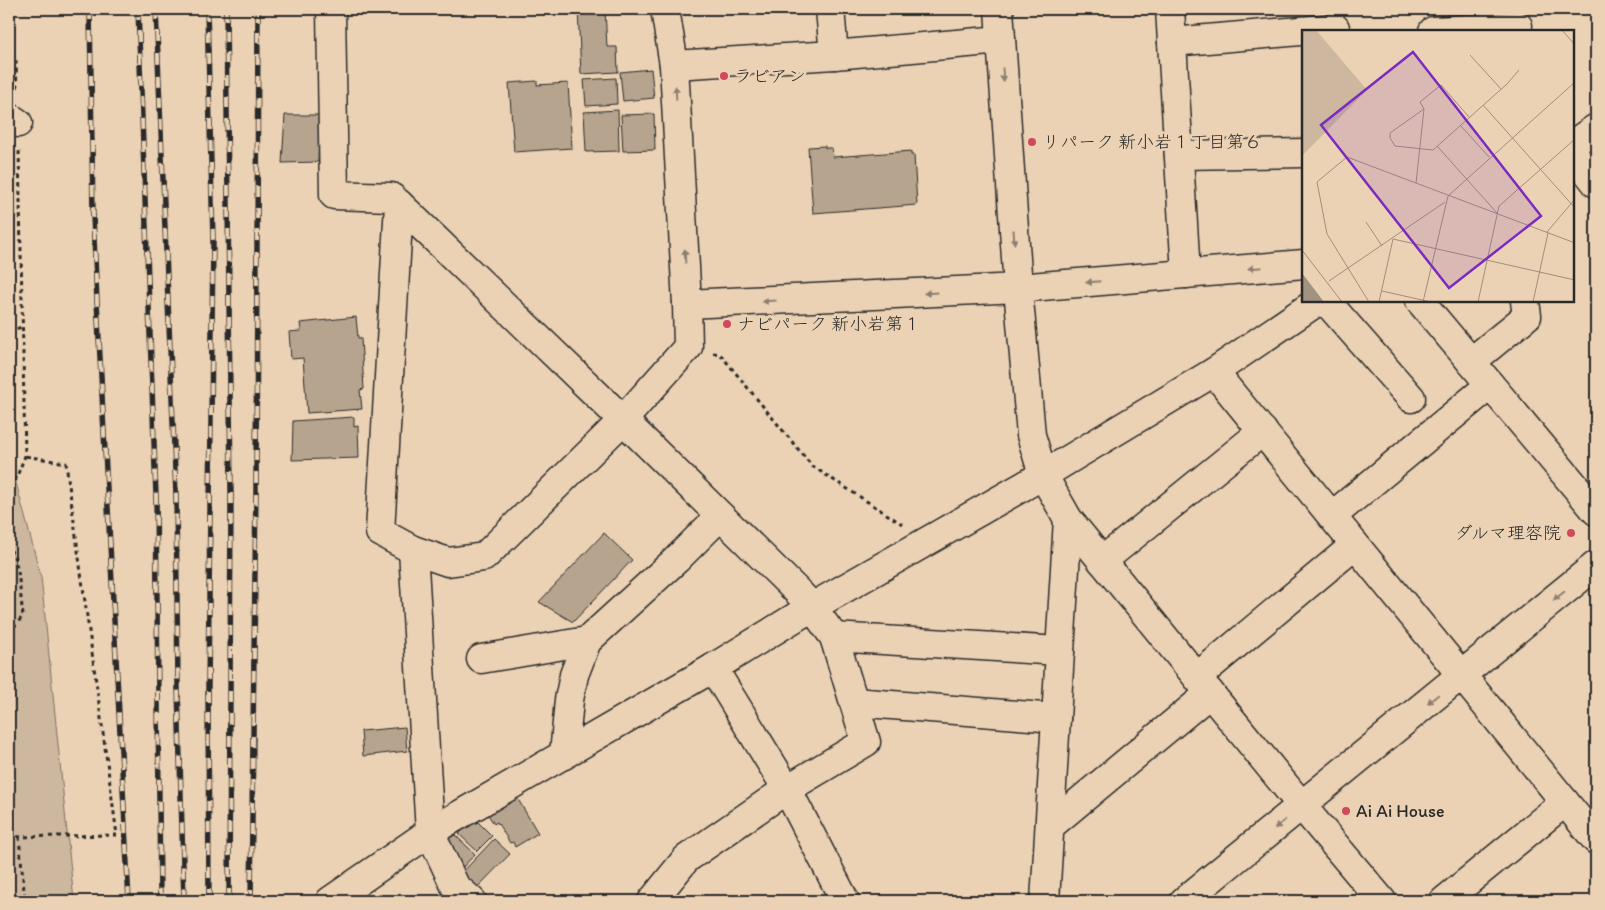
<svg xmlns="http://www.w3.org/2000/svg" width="1605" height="910" font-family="Itim,'Klee One',sans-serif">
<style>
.green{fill:#cdb79e;stroke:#7c7164}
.building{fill:#b6a48f;stroke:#2b2b2b}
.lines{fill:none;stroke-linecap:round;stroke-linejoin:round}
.minor-casing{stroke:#2b2b2b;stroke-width:31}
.path{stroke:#2b2b2b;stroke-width:3;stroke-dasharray:4 4;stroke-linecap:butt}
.minor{stroke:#ecd2b4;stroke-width:28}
.rail-casing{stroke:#2b2b2b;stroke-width:5.5}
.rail{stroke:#ecd2b4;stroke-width:4;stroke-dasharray:11;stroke-linecap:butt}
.oneway{fill:#8c7e70}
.poi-dot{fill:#d1495b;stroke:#ecd2b4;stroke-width:2}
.labels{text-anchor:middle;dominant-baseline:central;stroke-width:5;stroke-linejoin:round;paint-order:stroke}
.poi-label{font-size:18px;fill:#2b2b2b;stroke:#ecd2b4;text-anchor:start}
.inset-road{fill:none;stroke:#9f8f7d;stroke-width:1}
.view{fill:#7b2cbf;fill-opacity:0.15;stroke:#7b2cbf;stroke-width:2.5}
.inset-edge{fill:none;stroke:#2b2b2b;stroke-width:2.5}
</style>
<rect width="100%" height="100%" fill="#ecd2b4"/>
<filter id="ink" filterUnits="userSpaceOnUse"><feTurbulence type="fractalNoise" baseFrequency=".02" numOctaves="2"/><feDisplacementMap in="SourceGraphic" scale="10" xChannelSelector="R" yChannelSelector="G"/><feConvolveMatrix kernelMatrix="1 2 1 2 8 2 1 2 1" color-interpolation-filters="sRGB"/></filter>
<g filter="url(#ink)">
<polygon class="green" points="9,464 11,464 41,577 74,901 9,901"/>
<g class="building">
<polygon points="578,9 605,9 607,47 617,47 618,72 581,74"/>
<polygon points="651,69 654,98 623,101 620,72"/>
<polygon points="616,78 617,104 586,106 584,80"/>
<polygon points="537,81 537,85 568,83 572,148 514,152 509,83"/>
<polygon points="618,110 619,151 586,152 584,112"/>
<polygon points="654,114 655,150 623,151 621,115"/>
<polygon points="285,115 320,115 318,162 282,163"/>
<polygon points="825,146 825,148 832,148 833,157 911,151 911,155 914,155 917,205 813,213 808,147"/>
<polygon points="356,317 358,338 361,338 364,389 360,390 362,409 307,413 303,358 291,359 289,332 301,331 300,323"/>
<polygon points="354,417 354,427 358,426 359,458 292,460 293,421"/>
<polygon points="604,533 632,560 573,622 539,602"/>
<polygon points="405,727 407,751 363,756 361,731"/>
<polygon points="516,796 538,833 515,847 513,842 510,843 497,822 494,824 487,813"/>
<polygon points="473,820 476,824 478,822 492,836 477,851 459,834"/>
<polygon points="452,832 475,854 462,868 448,854 443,841"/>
<polygon points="494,839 510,854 474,891 459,876"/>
</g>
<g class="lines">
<g class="minor-casing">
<g id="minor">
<polyline points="331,9 334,195 391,197 399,204 380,532 413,550 448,562 484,557 623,420 688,347 687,304 674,65 665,9"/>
<polyline points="830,9 834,55"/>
<polyline points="999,9 1018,288 1031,435 1043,475 1068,519 1302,806 1382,901"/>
<polyline points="1170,9 1186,274"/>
<polyline points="1433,31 1518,26"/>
<polyline points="1172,42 1335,28"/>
<polyline points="674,65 834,55 1001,40"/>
<polyline points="9,117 18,123"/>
<polyline points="1574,143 1596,128"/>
<polyline points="1179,155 1304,153"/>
<polyline points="1574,155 1596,183"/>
<polyline points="399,204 623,420 800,594 812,607 834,637 866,742 787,789 686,859 652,901"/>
<polyline points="1326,301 1411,398"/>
<polyline points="1420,301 1596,511"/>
<polyline points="687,304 1018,288 1304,264"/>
<polyline points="1471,362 1527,316 1525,301"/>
<polyline points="1214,372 1596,840"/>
<polyline points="1332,516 1490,385"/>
<polyline points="413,550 430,832 455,886 472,901"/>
<polyline points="1102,561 1263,431"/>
<polyline points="834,637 1060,651"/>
<polyline points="481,659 587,641 676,560 720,516"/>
<polyline points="713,668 787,789 845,901"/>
<polyline points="1197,677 1355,545"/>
<polyline points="854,702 1056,718"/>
<polyline points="564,755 569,700 574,675 587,641"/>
<polyline points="1050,826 1210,693"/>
<polyline points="330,901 430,832 713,668 812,607 1043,475 1214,372 1318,301"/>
<polyline points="1045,901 1068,519"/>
<polyline points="1184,901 1596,565"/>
<polyline points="1444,901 1565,802"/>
</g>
</g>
<g class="path">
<polyline points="9,46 16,61 17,91"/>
<polyline points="9,331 22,327"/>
<polyline points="713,353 720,354 812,466 902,524"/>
<polyline points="9,496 25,456 19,150"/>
<polyline points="9,551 13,552 18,571 23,616 9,633"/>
<polyline points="9,837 117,835 66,463 25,456"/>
<polyline points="19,837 25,901"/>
</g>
<use href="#minor" class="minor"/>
<g class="rail-casing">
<g id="rail">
<polyline points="90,9 93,216 97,301 129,901"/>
<polyline points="138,9 156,496 160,901"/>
<polyline points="156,9 176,495 178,688 184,901"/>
<polyline points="207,9 213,240 208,688 209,901"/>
<polyline points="226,9 231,493 229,901"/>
<polyline points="251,901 256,490 258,9"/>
</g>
</g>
<use href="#rail" class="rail"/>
</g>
<defs><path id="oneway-solid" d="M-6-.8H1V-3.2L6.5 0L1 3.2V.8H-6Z" transform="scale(1.25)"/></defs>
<g class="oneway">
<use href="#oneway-solid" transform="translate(1003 75) rotate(86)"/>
<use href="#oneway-solid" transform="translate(676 93) rotate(-93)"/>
<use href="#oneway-solid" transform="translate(1014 237) rotate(86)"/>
<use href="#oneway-solid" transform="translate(685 256) rotate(-93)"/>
<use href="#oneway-solid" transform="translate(1255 268) rotate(175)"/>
<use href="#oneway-solid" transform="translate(1093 282) rotate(175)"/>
<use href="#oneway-solid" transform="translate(931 293) rotate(177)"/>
<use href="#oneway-solid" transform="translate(769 301) rotate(177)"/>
<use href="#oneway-solid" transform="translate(1559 596) rotate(141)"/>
<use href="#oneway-solid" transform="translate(1433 699) rotate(141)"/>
<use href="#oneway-solid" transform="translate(1280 824) rotate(141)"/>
</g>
</g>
<g class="poi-dot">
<circle cx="724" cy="76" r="5"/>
<circle cx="1032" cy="142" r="5"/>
<circle cx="727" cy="324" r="5"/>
<circle cx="1571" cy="533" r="5"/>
<circle cx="1346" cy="811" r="5"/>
</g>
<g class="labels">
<g class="poi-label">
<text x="734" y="76">ラビアン</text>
<text x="1042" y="142">リパーク 新小岩１丁目第６</text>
<text x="737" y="324">ナビパーク 新小岩第１</text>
<text x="1561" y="533" text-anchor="end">ダルマ理容院</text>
<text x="1356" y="811">Ai Ai House</text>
</g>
</g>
<g transform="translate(1302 30)">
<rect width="272" height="272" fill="#ecd2b4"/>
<path d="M0,0H14L65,60L0,126Z" fill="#cdb79e"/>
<path d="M0,243L22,272H0Z" fill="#a29280"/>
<path class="inset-road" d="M260,0L273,15M168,25L199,59M181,75L273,178M167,87L139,55L118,72L122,79L88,103V108L93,116L131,120L205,54L217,40M159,96L187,127M135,116L195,183M114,153L122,79M64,192L80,216M245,202L273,169M0,220L40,272M27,251L143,172M80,261L129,272M67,272L25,204L15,152L45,127L273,213M77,272L91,209L273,250M121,272L146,166L273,52M176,272L197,176L273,109M231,272L246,203"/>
<path class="view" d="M111,22L239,186L147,258L19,95Z"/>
<rect width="272" height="272" class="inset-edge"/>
</g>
<rect width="1605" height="910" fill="none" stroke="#ecd2b4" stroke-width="30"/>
<rect x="15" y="15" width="1575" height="880" fill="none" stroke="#2b2b2b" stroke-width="2" filter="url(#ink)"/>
</svg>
